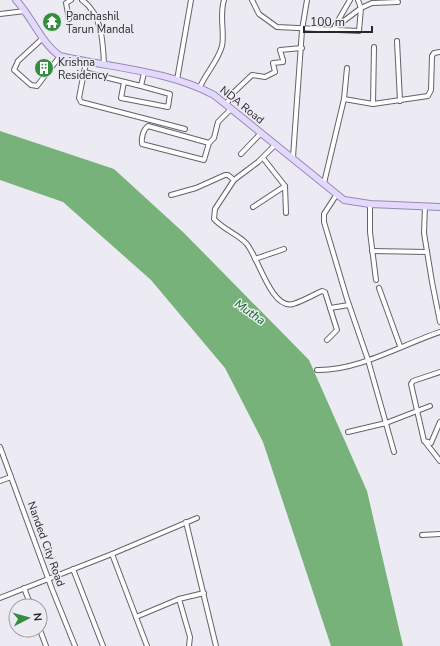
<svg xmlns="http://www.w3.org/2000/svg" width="440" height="646" font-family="'Nunito Sans',sans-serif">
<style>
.water{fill:#76b279}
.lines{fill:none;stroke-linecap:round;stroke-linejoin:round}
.street-casing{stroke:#64626a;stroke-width:6}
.primary-casing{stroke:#968ab2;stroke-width:8}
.street{stroke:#fff;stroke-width:4}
.primary{stroke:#e3d9fd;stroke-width:6}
.labels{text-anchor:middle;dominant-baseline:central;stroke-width:3;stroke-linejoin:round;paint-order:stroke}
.poi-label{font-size:11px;fill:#28272a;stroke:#eceaf2;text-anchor:start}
.street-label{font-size:11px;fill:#28272a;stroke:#eceaf2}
.water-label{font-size:12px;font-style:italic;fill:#06641d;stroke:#eceaf2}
</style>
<rect width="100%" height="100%" fill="#eceaf2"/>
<polygon class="water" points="0,131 114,169 184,233 309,360 367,491 403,646 331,646 263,442 225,368 151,280 63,202 0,180"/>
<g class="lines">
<g class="street-casing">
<g id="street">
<path d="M82,0C102,14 103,42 104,64"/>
<polyline points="252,0 259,14 277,27 359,31 361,8 358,0"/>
<polyline points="0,14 25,11"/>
<polyline points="69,19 66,3 71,0"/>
<polyline points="335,26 350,0"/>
<polyline points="333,29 361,8 372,3 398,2"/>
<polyline points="43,38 18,61 14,70 31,85 37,86 60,56"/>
<polyline points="397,41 400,101"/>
<polyline points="87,61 84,72 141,86 144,73"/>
<polyline points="84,72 79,98 81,102 185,129"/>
<polyline points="177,80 191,0"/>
<polyline points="124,82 121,98 168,107 170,94 141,86"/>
<path d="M200,87C206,73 218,61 222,46C225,33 219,16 224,0"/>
<polyline points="344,99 347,68"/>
<polyline points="373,104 374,47"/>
<polyline points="226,105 232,94 252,75 265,77 275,72 273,63 283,62 283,60 280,50 302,48"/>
<path d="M209,143L204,160L142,144C141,138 143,130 148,126L209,143L214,138L218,122L231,109"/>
<path d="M275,145L258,162L234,180L215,209L214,219C223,229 237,234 246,243C258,256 271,310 293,304C303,301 313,295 322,291L325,292L337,330L327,340"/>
<polyline points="241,154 261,133"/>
<polyline points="293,157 302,30 307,0"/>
<polyline points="263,158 285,186 286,213"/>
<polyline points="324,183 344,99 373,104 428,96 431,90 432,56 434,53 440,52"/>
<polyline points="337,194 324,214 324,222 347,299 368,360 394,452"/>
<polyline points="171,195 196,188 225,175 228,175 234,180"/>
<polyline points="370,204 370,232 376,280"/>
<polyline points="425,206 424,233 432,282 440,322"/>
<polyline points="253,207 285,186"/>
<polyline points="372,251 427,252"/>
<polyline points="255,259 284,249"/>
<polyline points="379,288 400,346"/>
<polyline points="330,308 349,305"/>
<path d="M317,370C358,371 401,345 440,332"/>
<polyline points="440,372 413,381 411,384 424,441 431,443 440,422"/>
<polyline points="348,432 386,423 430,406"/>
<polyline points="426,443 440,461"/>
<polyline points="0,447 52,589 75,646"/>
<polyline points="0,481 11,477"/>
<polyline points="186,522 216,646"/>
<polyline points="422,535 440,534"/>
<polyline points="112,554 147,646"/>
<polyline points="73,569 103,646"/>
<polyline points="24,588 31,606"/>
<polyline points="0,598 112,554 197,518"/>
<polyline points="179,599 190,637 189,646"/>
<polyline points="136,617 179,599 204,593"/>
<polyline points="40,630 46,646"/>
</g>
</g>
<g class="primary-casing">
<path id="primary" d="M16,0C32,17 41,43 60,56C111,68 167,70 214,95L344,200L370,204L440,207"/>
</g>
<use href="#street" class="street"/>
<use href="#primary" class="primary"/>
</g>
<defs>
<g id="temple-disc" transform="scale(1)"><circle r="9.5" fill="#338e3f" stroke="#eceaf2"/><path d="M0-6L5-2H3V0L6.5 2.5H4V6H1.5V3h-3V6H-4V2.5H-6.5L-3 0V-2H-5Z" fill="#fff"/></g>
<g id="building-disc" transform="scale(1)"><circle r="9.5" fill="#338e3f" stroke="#eceaf2"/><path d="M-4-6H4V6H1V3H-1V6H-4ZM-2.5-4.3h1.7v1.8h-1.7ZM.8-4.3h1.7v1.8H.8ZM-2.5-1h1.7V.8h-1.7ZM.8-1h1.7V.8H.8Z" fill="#fff"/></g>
</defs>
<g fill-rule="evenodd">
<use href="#temple-disc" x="52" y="22"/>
<use href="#building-disc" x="44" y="68"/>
</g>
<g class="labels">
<g class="poi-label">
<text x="66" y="16">Panchashil<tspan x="66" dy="13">Tarun Mandal</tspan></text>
<text x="58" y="62">Krishna<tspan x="58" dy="13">Residency</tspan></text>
</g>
<g class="street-label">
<text transform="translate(242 105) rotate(39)">NDA Road</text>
<text transform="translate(46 544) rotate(70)">Nanded City Road</text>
</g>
<g class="water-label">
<text transform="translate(250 312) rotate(35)">Mutha</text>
</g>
</g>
<g transform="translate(28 618) rotate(84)"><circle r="19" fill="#eceaf2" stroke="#9e9ca2"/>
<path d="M0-3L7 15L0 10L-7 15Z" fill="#338e3f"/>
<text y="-6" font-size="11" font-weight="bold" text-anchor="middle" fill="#28272a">N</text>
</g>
<path d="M304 26v6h68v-6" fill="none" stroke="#28272a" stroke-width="2"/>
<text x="310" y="26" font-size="12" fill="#28272a" stroke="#eceaf2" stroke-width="3" paint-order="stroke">100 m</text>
</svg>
